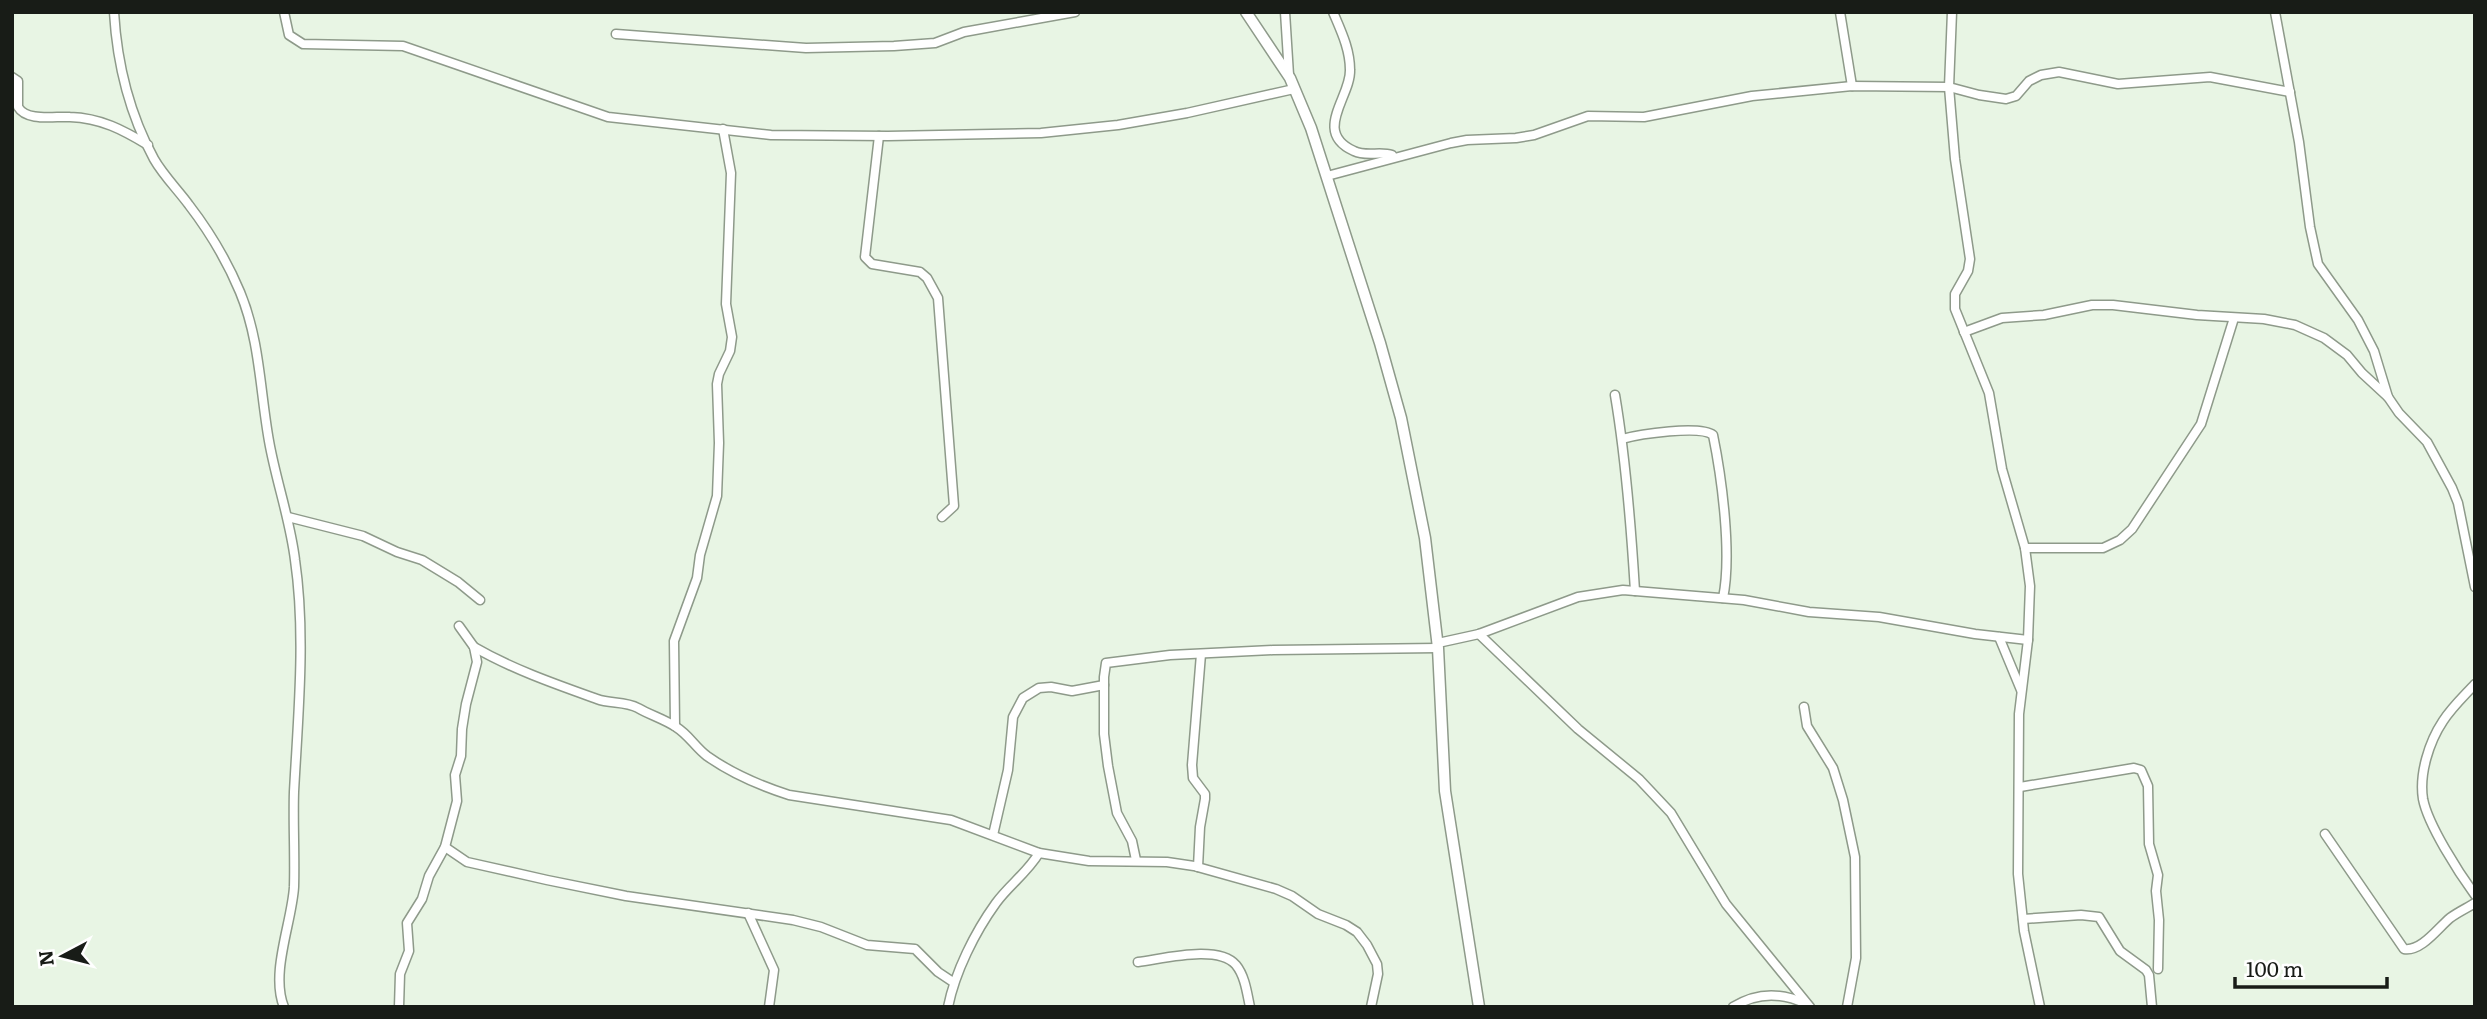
<svg xmlns="http://www.w3.org/2000/svg" width="2487" height="1019" font-family="Literata,serif">
<style>
.lines{fill:none;stroke-linecap:round;stroke-linejoin:round}
.minor-casing{stroke:#8e9a8a;stroke-width:11}
.tertiary-casing{stroke:#8e9a8a;stroke-width:13}
.minor{stroke:#fff;stroke-width:8}
.tertiary{stroke:#fff;stroke-width:10}
</style>
<rect width="100%" height="100%" fill="#e8f5e4"/>
<g class="lines">
<g class="minor-casing">
<g id="minor">
<path d="M114,12C117,63 129,113 154,159C163,175 178,190 189,205C209,231 227,261 240,292C260,340 260,391 269,441C276,481 290,519 295,560C306,635 298,716 294,792C293,823 295,855 294,887C292,922 270,973 284,1007"/>
<polyline points="284,12 289,35 303,44 403,46 608,117 771,135 888,136 1041,133 1118,125 1187,113 1294,89"/>
<polyline points="1285,12 1289,75"/>
<path d="M1333,12C1341,31 1350,49 1350,70C1351,97 1312,132 1354,151C1366,157 1380,151 1392,155"/>
<polyline points="1840,12 1852,86"/>
<polyline points="1952,12 1949,87 1955,159 1970,259 1968,271 1955,294 1955,309 1989,393 2002,469 2025,548 2030,586 2028,640 2019,714 2018,874 2024,931 2040,1007"/>
<polyline points="2275,12 2299,142 2310,227 2318,264 2358,320 2374,351 2388,397 2399,413 2427,442 2452,488 2458,503 2475,587"/>
<polyline points="616,34 806,48 894,46 935,43 964,32 1075,12"/>
<path d="M12,77L18,81V107C27,122 55,116 70,117C101,118 123,130 148,145"/>
<polyline points="879,136 865,257 872,264 920,272 927,278 938,298 954,506 942,517"/>
<polyline points="1327,176 1451,143 1467,140 1516,138 1534,135 1588,116 1644,117 1752,96 1852,86 1949,87 1979,95 2006,99 2016,96 2029,81 2041,75 2059,72 2118,84 2210,77 2290,92"/>
<polyline points="1964,332 2002,318 2044,315 2092,305 2113,305 2197,315 2264,319 2295,325 2324,338 2347,355 2362,373 2388,397"/>
<path d="M1615,395C1626,460 1631,525 1635,591"/>
<path d="M1622,439C1640,434 1700,425 1713,435C1722,479 1732,555 1723,598"/>
<polyline points="288,517 363,536 397,552 422,560 458,582 480,600"/>
<polyline points="2025,548 2103,548 2120,540 2132,529 2201,424 2234,318"/>
<polyline points="1479,634 1578,729 1639,779 1671,813 1726,904 1810,1007"/>
<polyline points="1999,637 2021,690"/>
<polyline points="1438,643 1479,634 1578,597 1623,590 1744,600 1809,612 1879,617 1975,634 2028,640"/>
<path d="M474,647C512,669 555,684 597,699C610,704 625,701 638,708C650,715 664,719 676,727C689,735 695,747 707,756C731,773 761,786 789,795L951,820L1039,853L1089,861L1167,862L1194,866L1276,889L1292,896L1318,914L1346,925L1357,932L1367,945L1377,964L1378,974L1371,1007"/>
<path d="M2475,684C2464,696 2452,707 2443,721C2429,742 2419,774 2423,799C2428,825 2459,873 2475,895"/>
<polyline points="1804,707 1807,726 1833,768 1843,800 1855,857 1856,958 1847,1007"/>
<polyline points="675,726 674,641 697,578 700,555 717,496 719,443 717,384 719,374 730,351 732,337 726,304 731,173 723,129"/>
<polyline points="2020,787 2134,768 2141,770 2148,786 2149,844 2158,875 2156,891 2159,920 2158,969"/>
<path d="M2325,834L2404,949C2421,952 2438,928 2450,918C2458,912 2467,908 2475,903"/>
<polyline points="993,835 1008,770 1013,717 1023,698 1039,688 1051,687 1072,691 1104,685"/>
<polyline points="445,847 467,862 547,880 626,896 793,920 821,927 867,945 915,949 938,972 953,982"/>
<polyline points="1136,860 1132,841 1117,813 1108,766 1104,734 1104,677 1106,663 1170,655 1273,650 1438,648"/>
<polyline points="1198,867 1200,827 1205,799 1205,794 1193,778 1192,765 1201,654"/>
<polyline points="748,913 774,970 769,1007"/>
<polyline points="2023,919 2081,915 2099,917 2120,951 2146,970 2149,975 2152,1007"/>
<path d="M1138,962C1163,959 1218,944 1236,965C1245,976 1247,993 1250,1007"/>
<polyline points="399,1007 400,974 409,951 407,923 422,899 429,876 445,847 457,801 455,775 461,756 462,729 466,704 477,662 474,647 459,626"/>
<path d="M948,1007C955,972 975,932 996,903C1009,885 1027,873 1039,853"/>
<path d="M1733,1007C1757,992 1781,992 1806,1004"/>
</g>
</g>
<g class="tertiary-casing">
<polyline id="tertiary" points="1246,12 1290,78 1311,128 1380,343 1401,418 1425,538 1438,648 1445,791 1479,1007"/>
</g>
<use href="#minor" class="minor"/>
<use href="#tertiary" class="tertiary"/>
</g>
<rect width="2487" height="1019" fill="none" stroke="#181c17" stroke-width="28"/>
<g transform="translate(63 956) rotate(263)" stroke="#ffffff" stroke-width="5" paint-order="stroke">
<path d="M0-5L12 26L0 18L-12 26Z" fill="#181c17"/>
<text y="-10" font-size="19" font-weight="bold" text-anchor="middle" fill="#181c17">N</text>
</g>
<path d="M2235 977v10h152v-10" fill="none" stroke="#181c17" stroke-width="3.5"/>
<text x="2246" y="977" font-size="21" fill="#181c17" stroke="#ffffff" stroke-width="5" paint-order="stroke">100 m</text>
</svg>
